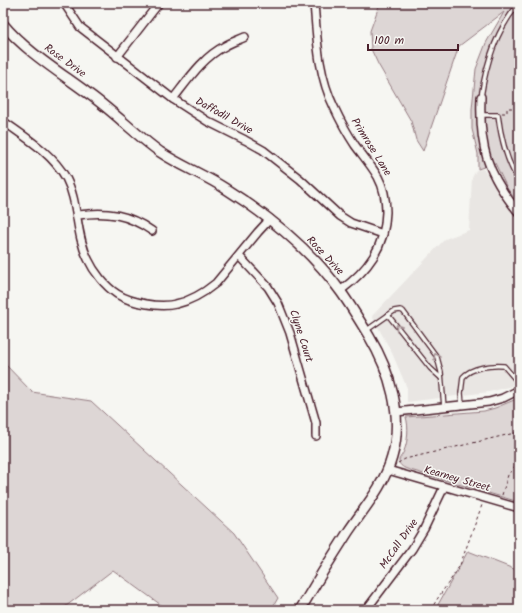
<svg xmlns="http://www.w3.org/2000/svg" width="522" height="613" font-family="Kalam,sans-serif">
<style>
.built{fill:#e9e6e3}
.green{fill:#ddd6d5;stroke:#947a80}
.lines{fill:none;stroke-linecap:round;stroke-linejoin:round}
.lane-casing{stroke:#4a1f2b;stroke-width:6}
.street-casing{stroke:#4a1f2b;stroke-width:10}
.secondary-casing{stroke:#4a1f2b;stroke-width:12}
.path{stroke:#4a1f2b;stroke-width:1;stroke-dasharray:3 3;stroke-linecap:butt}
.lane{stroke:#f6f6f2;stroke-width:3.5}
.street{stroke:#f6f6f2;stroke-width:7}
.secondary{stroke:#f6f6f2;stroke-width:9}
.oneway{stroke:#a99598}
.labels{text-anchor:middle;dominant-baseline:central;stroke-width:3;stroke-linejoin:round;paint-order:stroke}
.street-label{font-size:11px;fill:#4a1f2b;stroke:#f6f6f2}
</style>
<rect width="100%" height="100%" fill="#f6f6f2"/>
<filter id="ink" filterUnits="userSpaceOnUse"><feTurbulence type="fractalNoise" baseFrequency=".025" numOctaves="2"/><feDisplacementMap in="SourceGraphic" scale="8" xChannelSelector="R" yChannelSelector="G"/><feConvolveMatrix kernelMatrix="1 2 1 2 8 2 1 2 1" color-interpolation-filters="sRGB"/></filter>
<g filter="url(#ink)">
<polygon class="built" points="483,169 487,174 501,198 519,222 519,381 509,387 489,392 407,402 407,388 392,353 372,316 445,239 469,230 472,178 476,170"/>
<g class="green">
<polygon points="380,3 519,3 519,205 507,188 495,163 478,169 478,154 472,129 472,109 476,69 486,43 504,12 459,46 423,151 416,140 411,121 378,64 371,49 370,31"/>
<polygon points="3,362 32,392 91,401 234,533 278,598 271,610 168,610 113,570 61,610 3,610"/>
<path d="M519,398V502L407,469C402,467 399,465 399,460C400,457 403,454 404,451C408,441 409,427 406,417L484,411L495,408Z"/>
<polygon points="468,551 519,571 519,610 435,610"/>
</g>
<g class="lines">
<g class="lane-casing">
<g id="lane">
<path d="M481,97C486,64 496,29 519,4"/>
<path d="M481,115H498C501,138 506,161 519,181"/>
<polyline points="388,315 430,368 441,378"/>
<polyline points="367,330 394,311 400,310 403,311 437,357 441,372 444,407"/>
<path d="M462,404L461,393L463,377C472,367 491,365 504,366L516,380L519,387"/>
</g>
</g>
<g class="street-casing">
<g id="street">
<polyline points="64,3 80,27 173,99 207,121 245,140 263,150 300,179 340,216 351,223 383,234"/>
<path d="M314,3C317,38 318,75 334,107C340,120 347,133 355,145C363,156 371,165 378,177C384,188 386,200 386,212C385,248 368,270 340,291"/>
<polyline points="117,57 159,3"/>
<path d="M481,97C479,147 487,174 519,213"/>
<path d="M173,99C188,80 203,57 225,46C231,42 239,40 245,37"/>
<path d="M3,121C25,137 52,153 66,178C79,203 75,233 88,259C94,272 105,286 117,294C131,303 160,308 176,304C190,301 205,292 216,283L258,232L270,219"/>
<path d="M78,215C107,211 128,214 152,231"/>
<polyline points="239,256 268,287 278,303 290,333 316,423 316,436"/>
<polyline points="396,412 489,402 503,398 519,390"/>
<polyline points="388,470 519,508"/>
<polyline points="366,610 412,549 424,529 444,487"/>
</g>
</g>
<g class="secondary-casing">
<path id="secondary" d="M3,24C25,51 61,73 89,94C114,112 135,134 160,152C181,166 205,175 226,189C269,216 311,250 341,292C351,306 360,321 369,336C390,371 404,416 392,457C384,486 364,508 348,532C331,558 315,584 300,610"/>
</g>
<g class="path">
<polyline points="502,113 507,113 507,108 519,108"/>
<polyline points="398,463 405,459 519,432"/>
<polyline points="502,495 508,475 519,461"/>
<path d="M431,610C439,594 451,581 460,565L482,505"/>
</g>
<use href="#lane" class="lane"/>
<use href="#street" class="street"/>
<use href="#secondary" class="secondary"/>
</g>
<defs><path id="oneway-chevron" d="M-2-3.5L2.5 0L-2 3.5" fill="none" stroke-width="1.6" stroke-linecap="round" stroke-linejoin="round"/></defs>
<g class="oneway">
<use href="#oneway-chevron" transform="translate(398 327) rotate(-128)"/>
<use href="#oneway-chevron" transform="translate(436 356) rotate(-119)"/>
</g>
</g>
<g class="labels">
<g class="street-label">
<text transform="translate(65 61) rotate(36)">Rose Drive</text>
<text transform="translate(224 116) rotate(29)">Daffodil Drive</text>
<text transform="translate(371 147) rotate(58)">Primrose Lane</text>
<text transform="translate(325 256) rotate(47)">Rose Drive</text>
<text transform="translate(301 336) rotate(72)">Clyne Court</text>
<text transform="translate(457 479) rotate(16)">Kearney Street</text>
<text transform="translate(399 544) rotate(-55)">McCall Drive</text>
</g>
</g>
<rect width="522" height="613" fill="none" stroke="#f6f6f2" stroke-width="16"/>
<rect x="8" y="8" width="506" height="597" fill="none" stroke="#4a1f2b" stroke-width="1.5" filter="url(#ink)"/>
<path d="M368 44v6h90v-6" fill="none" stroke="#4a1f2b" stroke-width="2"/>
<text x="374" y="44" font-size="12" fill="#4a1f2b" stroke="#f6f6f2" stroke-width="3" paint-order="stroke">100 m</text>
</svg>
